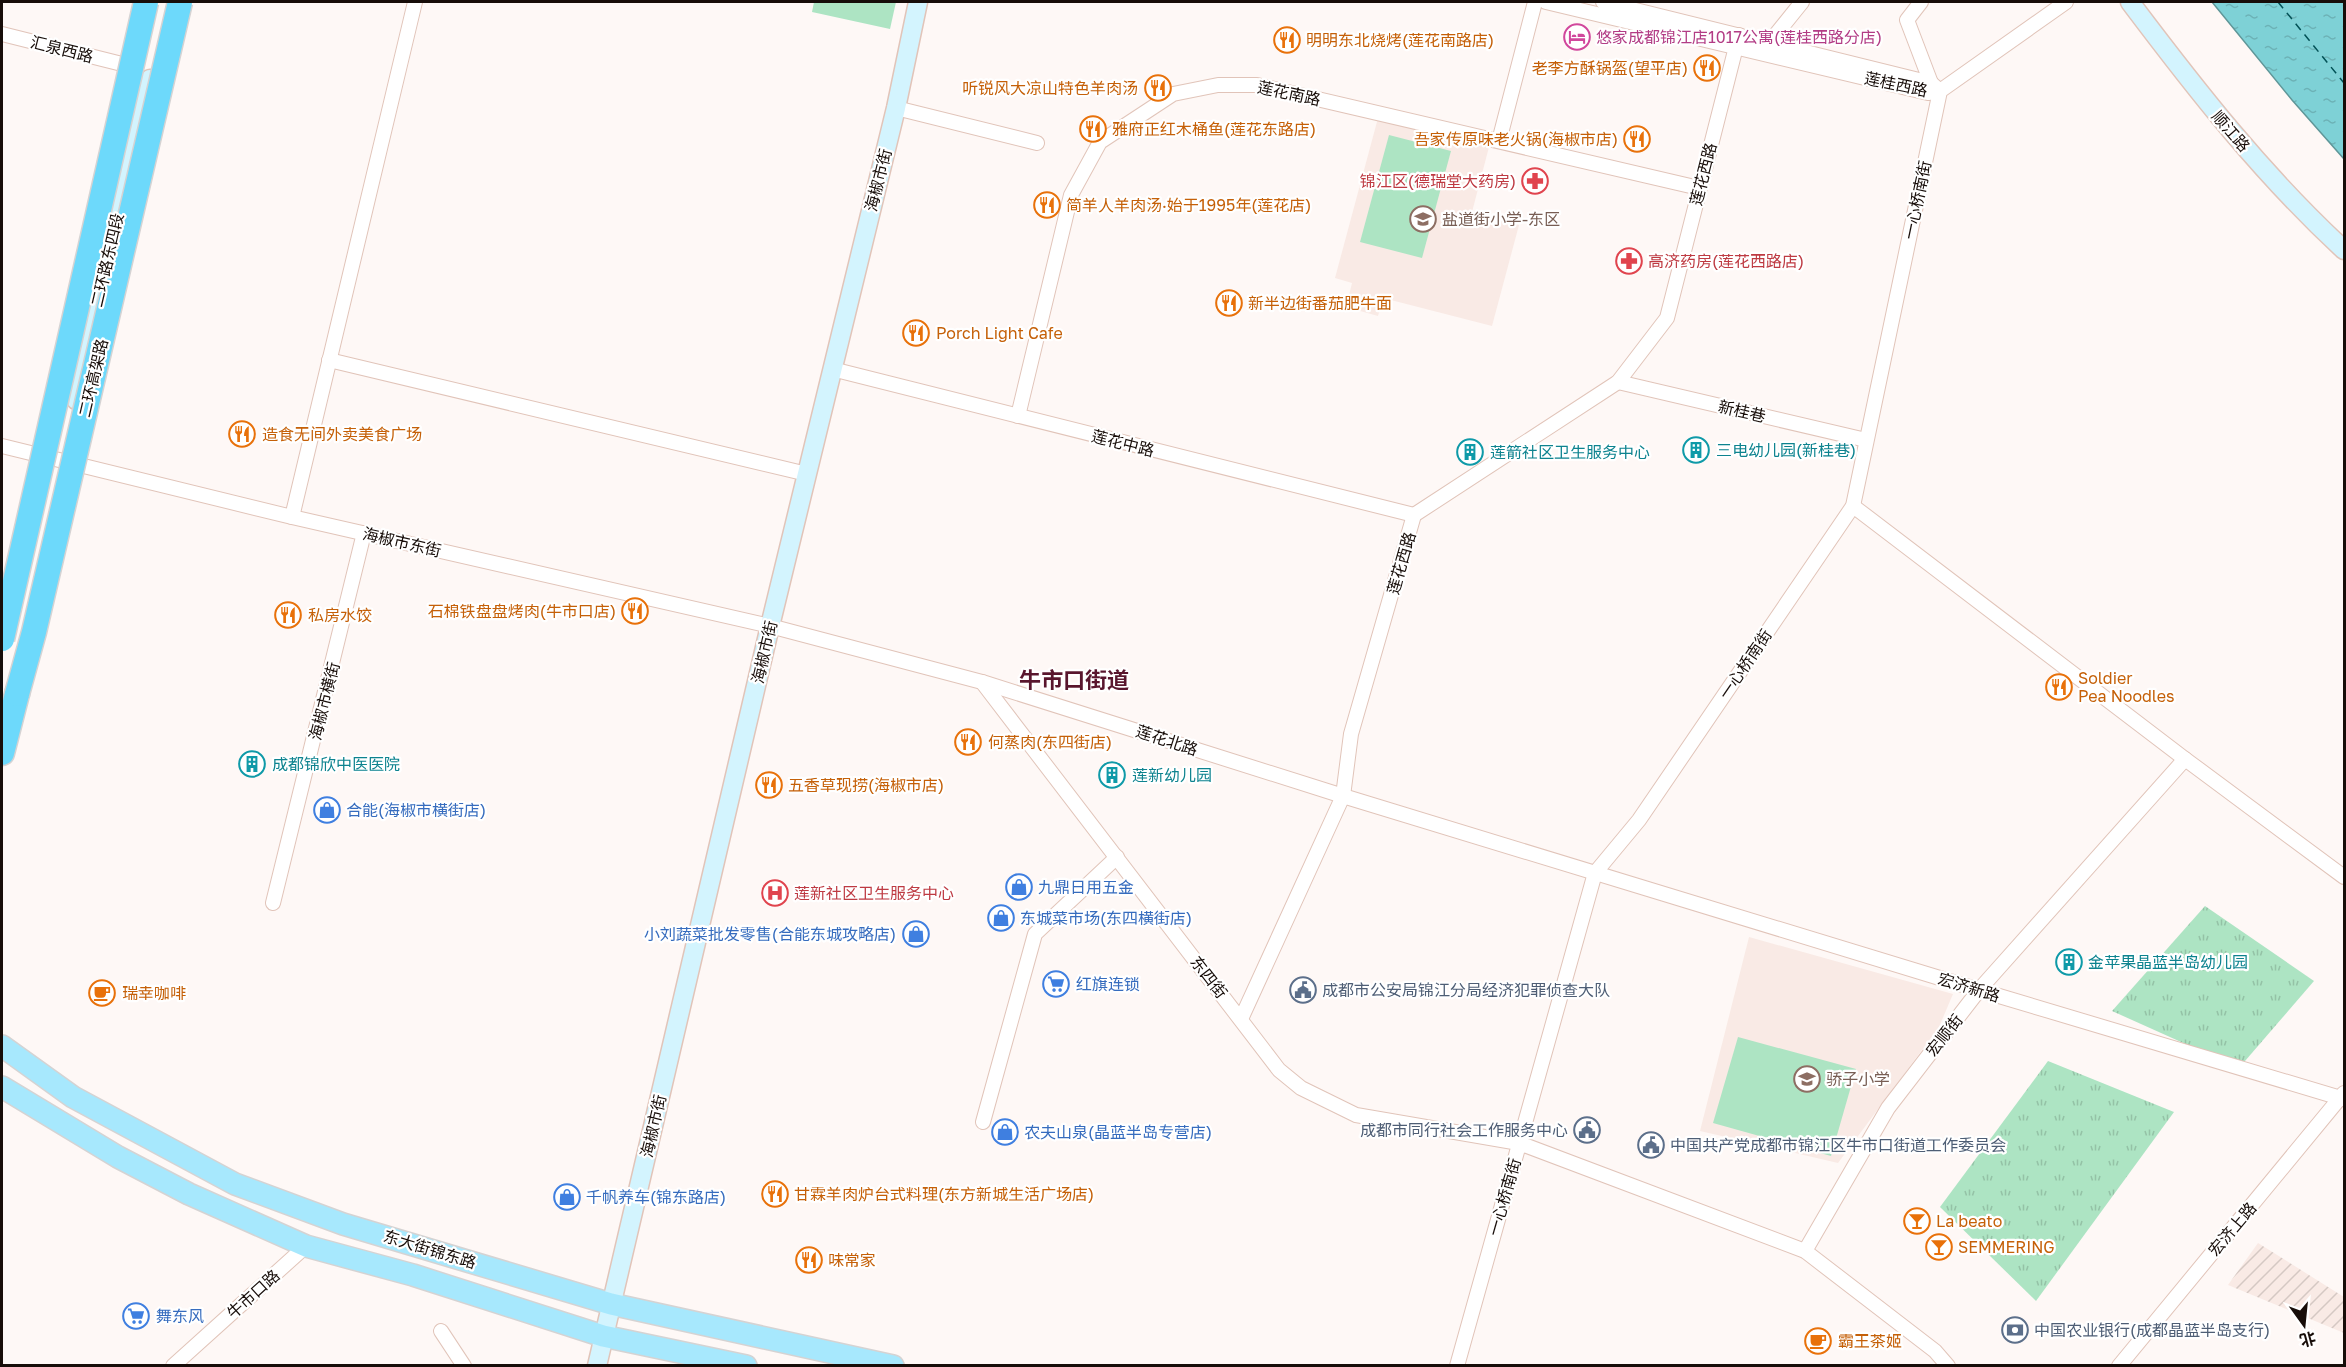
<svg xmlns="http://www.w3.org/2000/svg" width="2346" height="1367" font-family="'Golos Text','Noto Sans SC',sans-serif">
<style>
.built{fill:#f9eae5}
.industrial{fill:url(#industrial-furrows)}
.grass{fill:url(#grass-tufts)}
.park{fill:#ade4c3}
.water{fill:url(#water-ripples);stroke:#5f9698;stroke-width:1.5}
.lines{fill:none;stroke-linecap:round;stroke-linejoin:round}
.ferry{stroke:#025156;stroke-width:1.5;stroke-dasharray:8 6;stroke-linecap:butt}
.street-casing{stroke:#e1c4b9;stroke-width:16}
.secondary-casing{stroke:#e1c4b9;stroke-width:21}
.primary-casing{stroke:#d5d3d3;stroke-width:24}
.highway-casing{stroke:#d5d3d3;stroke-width:27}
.street{stroke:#fff;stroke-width:14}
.secondary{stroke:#d3f4fe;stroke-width:18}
.primary{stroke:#a7e8fd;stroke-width:21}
.highway{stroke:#6dd9fb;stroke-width:24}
.highway-bridge-casing{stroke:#d5d3d3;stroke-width:27;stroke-linecap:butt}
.highway-bridge{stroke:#6dd9fb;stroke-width:24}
.labels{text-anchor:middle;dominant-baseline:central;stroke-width:4.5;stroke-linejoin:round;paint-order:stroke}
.hotel-label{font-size:16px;fill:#b23c85;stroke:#fff;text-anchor:start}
.food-label{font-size:16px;fill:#c56008;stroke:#fff;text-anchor:start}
.street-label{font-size:16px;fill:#170d09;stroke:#fff}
.health-label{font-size:16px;fill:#be3a42;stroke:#fff;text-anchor:start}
.education-label{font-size:16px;fill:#785e54;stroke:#fff;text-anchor:start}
.culture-label{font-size:16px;fill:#0d838f;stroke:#fff;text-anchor:start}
.shop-label{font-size:16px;fill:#366cbe;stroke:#fff;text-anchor:start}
.service-label{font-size:16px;fill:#4e5e75;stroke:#fff;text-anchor:start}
.district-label{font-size:22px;font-weight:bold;fill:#59162e;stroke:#fff}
</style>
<defs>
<pattern id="industrial-furrows" width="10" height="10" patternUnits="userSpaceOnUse" patternTransform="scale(1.5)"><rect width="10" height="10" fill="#f9eae5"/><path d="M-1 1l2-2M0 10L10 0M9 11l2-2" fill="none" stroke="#d5c8c3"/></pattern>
<pattern id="grass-tufts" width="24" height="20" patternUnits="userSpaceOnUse" patternTransform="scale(1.5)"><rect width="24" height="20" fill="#ade4c3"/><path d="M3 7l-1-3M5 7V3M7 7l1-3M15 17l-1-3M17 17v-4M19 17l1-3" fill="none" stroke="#94c2a6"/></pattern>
<pattern id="water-ripples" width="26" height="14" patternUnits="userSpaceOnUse" patternTransform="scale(1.5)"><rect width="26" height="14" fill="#7ed1d6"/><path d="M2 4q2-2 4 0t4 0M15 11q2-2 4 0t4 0" fill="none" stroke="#6cb2b6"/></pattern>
</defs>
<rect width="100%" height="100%" fill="#fef8f6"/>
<g class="built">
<polygon points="1378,118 1489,147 1472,212 1519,225 1492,326 1383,298 1378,316 1346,307 1352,283 1335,278"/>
<polygon points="1749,937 1953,994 1939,1027 1838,1163 1700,1131"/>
</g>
<polygon class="industrial" points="2258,1243 2344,1297 2344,1333 2228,1285"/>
<g class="grass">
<polygon points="2205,906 2314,981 2239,1068 2112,1011"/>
<polygon points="2048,1061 2174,1112 2036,1301 1940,1207"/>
</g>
<g class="park">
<polygon points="814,2 896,2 890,29 812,12"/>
<polygon points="1389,135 1451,151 1422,258 1360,242"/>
<polygon points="1738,1037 1856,1069 1831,1156 1713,1123"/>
</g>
<polygon class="water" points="2212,2 2344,2 2344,159 2292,100"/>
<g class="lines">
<polyline class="ferry" points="2278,2 2344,83"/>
<g class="street-casing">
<g id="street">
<polyline points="1546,2 1928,93 1940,91"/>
<polyline points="1603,2 1931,83 1940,91"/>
<polyline points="1921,2 1907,20 1931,83"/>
<polyline points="2,34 122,64"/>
<polyline points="1769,43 1802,2"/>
<polyline points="896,108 1037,143"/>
<polyline points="1499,141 1535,2"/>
<polyline points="329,360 807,474"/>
<polyline points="832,369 1414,515"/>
<polyline points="1618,382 1866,440"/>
<polyline points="1018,416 1071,195 1100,142 1173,94 1218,85 1257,85 1699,188"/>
<polyline points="2,446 292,517 770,626 982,682 1343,796 1979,990 2344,1099"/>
<polyline points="1853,506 2185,759 2344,877"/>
<polyline points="292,517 415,2"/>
<polyline points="982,682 1279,1070 1301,1088 1356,1115 1519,1143 1805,1251 1935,1351 1948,1366"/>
<polyline points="273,903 364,533"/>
<polyline points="1241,1019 1343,796 1351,734 1414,515 1618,382 1667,318 1739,35"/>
<polyline points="983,1122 1035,934 1117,857"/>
<polyline points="1805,1251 1888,1108 1979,990 2185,759"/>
<polyline points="441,1331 464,1366"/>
<polyline points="173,1366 306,1246"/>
<polyline points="1457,1366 1595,873 1639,820 1853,506 1940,91 2066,2"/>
<polyline points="2119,1366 2344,1093"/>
</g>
</g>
<g class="secondary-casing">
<g id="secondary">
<path d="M2130,2C2197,91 2262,174 2344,250"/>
<polyline points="76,400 150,79"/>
<polyline points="597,1366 770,626 896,108 918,2"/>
</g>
</g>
<g class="primary-casing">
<g id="primary">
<polyline points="2,1046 73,1097 235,1184 343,1224 611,1304 893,1366"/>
<polyline points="2,1087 118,1157 189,1194 306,1246 413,1275 603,1336 746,1366"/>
</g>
</g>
<g class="highway-casing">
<polyline id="highway" points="2,753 17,694"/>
</g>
<use href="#street" class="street"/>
<use href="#secondary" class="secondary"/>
<use href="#primary" class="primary"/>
<use href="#highway" class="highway"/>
<g class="highway-bridge-casing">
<g id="highway-bridge">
<polyline points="2,639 146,2"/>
<polyline points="17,694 34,632 180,2"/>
</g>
</g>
<use href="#highway-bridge" class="highway-bridge"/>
</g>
<defs>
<g id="hotel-ring" transform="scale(1.35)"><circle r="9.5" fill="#fff" stroke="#d1479c" stroke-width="1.5"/><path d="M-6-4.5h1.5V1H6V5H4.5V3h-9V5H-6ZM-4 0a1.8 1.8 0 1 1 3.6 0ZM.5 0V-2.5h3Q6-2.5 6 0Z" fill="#d1479c"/></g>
<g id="restaurant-ring" transform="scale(1.35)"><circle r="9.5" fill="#fff" stroke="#e8710a" stroke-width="1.5"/><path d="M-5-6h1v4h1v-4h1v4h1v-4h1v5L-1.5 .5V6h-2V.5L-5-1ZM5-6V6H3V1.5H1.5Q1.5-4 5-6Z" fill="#e8710a"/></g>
<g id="pharmacy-ring" transform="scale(1.35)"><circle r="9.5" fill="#fff" stroke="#e0444e" stroke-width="1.5"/><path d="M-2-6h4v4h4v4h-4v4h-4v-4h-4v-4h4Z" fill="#e0444e"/></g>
<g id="school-ring" transform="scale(1.35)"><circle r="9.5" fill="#fff" stroke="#8d6e63" stroke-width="1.5"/><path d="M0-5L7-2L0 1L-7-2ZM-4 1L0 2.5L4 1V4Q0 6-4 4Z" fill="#8d6e63"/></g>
<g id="building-ring" transform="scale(1.35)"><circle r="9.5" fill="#fff" stroke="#0f9aa8" stroke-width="1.5"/><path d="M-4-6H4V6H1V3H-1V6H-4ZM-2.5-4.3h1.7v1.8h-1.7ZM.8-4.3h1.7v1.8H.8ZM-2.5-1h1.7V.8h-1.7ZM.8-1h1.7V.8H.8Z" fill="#0f9aa8"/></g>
<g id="shop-ring" transform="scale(1.35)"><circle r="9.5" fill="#fff" stroke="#3f7fe0" stroke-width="1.5"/><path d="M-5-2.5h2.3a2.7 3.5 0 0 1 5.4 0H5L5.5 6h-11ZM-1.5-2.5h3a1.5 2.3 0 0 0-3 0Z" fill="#3f7fe0"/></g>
<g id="hospital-ring" transform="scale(1.35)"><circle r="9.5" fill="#fff" stroke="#e0444e" stroke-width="1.5"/><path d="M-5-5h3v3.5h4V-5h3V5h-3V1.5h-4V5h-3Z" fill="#e0444e"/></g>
<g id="supermarket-ring" transform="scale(1.35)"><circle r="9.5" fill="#fff" stroke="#3f7fe0" stroke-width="1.5"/><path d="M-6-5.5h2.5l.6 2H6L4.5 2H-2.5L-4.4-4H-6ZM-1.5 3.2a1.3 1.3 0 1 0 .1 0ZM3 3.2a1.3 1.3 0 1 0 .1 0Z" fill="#3f7fe0"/></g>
<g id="civic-ring" transform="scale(1.35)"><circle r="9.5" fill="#fff" stroke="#5c6f8a" stroke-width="1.5"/><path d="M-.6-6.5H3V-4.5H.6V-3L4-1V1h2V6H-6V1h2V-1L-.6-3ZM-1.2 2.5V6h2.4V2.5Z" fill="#5c6f8a"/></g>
<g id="cafe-ring" transform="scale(1.35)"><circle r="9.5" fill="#fff" stroke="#e8710a" stroke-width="1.5"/><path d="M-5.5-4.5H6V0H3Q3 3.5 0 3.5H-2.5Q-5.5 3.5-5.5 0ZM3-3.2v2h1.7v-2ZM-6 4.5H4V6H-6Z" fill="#e8710a"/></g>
<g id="bar-ring" transform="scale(1.35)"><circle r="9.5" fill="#fff" stroke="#e8710a" stroke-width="1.5"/><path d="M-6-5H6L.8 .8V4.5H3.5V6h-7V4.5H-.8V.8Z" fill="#e8710a"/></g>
<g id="bank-ring" transform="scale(1.35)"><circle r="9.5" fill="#fff" stroke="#5c6f8a" stroke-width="1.5"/><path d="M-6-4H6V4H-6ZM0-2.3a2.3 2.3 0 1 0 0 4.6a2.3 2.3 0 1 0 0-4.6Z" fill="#5c6f8a"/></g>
</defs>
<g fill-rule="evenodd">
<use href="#hotel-ring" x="1577" y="37"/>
<use href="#restaurant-ring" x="1287" y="40"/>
<use href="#restaurant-ring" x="1707" y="68"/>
<use href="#restaurant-ring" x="1158" y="88"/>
<use href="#restaurant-ring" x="1093" y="129"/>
<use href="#restaurant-ring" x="1637" y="139"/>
<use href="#pharmacy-ring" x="1535" y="181"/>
<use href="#restaurant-ring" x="1047" y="205"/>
<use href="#school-ring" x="1423" y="219"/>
<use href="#pharmacy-ring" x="1629" y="261"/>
<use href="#restaurant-ring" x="1229" y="303"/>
<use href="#restaurant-ring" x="916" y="333"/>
<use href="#restaurant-ring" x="242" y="434"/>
<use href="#building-ring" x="1696" y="450"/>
<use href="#building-ring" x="1470" y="452"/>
<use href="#restaurant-ring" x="635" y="611"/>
<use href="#restaurant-ring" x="288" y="615"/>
<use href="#restaurant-ring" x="2059" y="687"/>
<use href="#restaurant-ring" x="968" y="742"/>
<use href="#building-ring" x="252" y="764"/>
<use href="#building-ring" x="1112" y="775"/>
<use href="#restaurant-ring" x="769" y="785"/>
<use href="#shop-ring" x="327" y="810"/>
<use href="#shop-ring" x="1019" y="887"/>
<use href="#hospital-ring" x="775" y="893"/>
<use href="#shop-ring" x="1001" y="918"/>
<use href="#shop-ring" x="916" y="934"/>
<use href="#building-ring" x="2069" y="962"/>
<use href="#supermarket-ring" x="1056" y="984"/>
<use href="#civic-ring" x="1303" y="990"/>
<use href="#cafe-ring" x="102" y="993"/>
<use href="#school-ring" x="1807" y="1079"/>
<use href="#civic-ring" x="1587" y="1130"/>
<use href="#shop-ring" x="1005" y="1132"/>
<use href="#civic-ring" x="1651" y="1145"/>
<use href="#restaurant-ring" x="775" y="1194"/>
<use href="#shop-ring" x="567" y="1197"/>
<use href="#bar-ring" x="1917" y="1221"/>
<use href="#bar-ring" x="1939" y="1247"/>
<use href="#restaurant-ring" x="809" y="1260"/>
<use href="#supermarket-ring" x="136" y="1316"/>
<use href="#bank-ring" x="2015" y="1330"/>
<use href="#cafe-ring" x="1818" y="1341"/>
</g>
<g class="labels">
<g class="hotel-label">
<text x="1596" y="37">悠家成都锦江店1017公寓(莲桂西路分店)</text>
</g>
<g class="food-label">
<text x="1306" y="40">明明东北烧烤(莲花南路店)</text>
<text x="1688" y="68" text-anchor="end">老李方酥锅盔(望平店)</text>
<text x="1138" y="88" text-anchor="end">听锐风大凉山特色羊肉汤</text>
<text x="1112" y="129">雅府正红木桶鱼(莲花东路店)</text>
<text x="1618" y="139" text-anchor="end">吾家传原味老火锅(海椒市店)</text>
<text x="1066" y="205">简羊人羊肉汤·始于1995年(莲花店)</text>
<text x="1248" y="303">新半边街番茄肥牛面</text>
<text x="936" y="333">Porch Light Cafe</text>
<text x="262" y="434">造食无间外卖美食广场</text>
<text x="616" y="611" text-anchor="end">石棉铁盘盘烤肉(牛市口店)</text>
<text x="308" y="615">私房水饺</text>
<text x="2078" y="678">Soldier<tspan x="2078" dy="18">Pea Noodles</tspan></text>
<text x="988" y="742">何蒸肉(东四街店)</text>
<text x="788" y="785">五香草现捞(海椒市店)</text>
<text x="122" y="993">瑞幸咖啡</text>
<text x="794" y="1194">甘霖羊肉炉台式料理(东方新城生活广场店)</text>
<text x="1936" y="1221">La beato</text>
<text x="1958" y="1247">SEMMERING</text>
<text x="828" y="1260">味常家</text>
<text x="1838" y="1341">霸王茶姬</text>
</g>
<g class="street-label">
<text transform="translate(62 49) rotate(14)">汇泉西路</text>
<text transform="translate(1896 84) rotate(12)">莲桂西路</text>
<text transform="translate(1289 93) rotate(12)">莲花南路</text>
<text transform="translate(2231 131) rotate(49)">顺江路</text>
<text transform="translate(1703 174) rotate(-76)">莲花西路</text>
<text transform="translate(878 180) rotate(-76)">海椒市街</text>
<text transform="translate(1917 200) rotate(-78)">一心桥南街</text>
<text transform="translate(107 260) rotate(-77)">二环路东四段</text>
<text transform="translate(93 378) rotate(-77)">二环高架路</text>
<text transform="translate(1742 411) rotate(13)">新桂巷</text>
<text transform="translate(1123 443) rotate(14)">莲花中路</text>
<text transform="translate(402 542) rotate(13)">海椒市东街</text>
<text transform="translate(1401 563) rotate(-74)">莲花西路</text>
<text transform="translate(764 652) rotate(-77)">海椒市街</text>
<text transform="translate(1745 664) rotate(-56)">一心桥南街</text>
<text transform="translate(324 701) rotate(-76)">海椒市横街</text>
<text transform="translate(1167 740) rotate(18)">莲花北路</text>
<text transform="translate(1209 977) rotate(52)">东四街</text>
<text transform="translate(1969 987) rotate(17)">宏济新路</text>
<text transform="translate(1944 1035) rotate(-52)">宏顺街</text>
<text transform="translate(653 1126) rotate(-77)">海椒市街</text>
<text transform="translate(1504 1197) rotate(-74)">一心桥南街</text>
<text transform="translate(2232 1229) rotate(-50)">宏济上路</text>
<text transform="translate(430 1249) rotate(17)">东大街锦东路</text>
<text transform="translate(253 1294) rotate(-42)">牛市口路</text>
</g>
<g class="health-label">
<text x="1516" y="181" text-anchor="end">锦江区(德瑞堂大药房)</text>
<text x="1648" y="261">高济药房(莲花西路店)</text>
<text x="794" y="893">莲新社区卫生服务中心</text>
</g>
<g class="education-label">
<text x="1442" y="219">盐道街小学-东区</text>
<text x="1826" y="1079">骄子小学</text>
</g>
<g class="culture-label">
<text x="1716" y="450">三电幼儿园(新桂巷)</text>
<text x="1490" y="452">莲箭社区卫生服务中心</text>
<text x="272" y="764">成都锦欣中医医院</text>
<text x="1132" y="775">莲新幼儿园</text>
<text x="2088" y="962">金苹果晶蓝半岛幼儿园</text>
</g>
<g class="shop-label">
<text x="346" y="810">合能(海椒市横街店)</text>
<text x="1038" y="887">九鼎日用五金</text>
<text x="1020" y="918">东城菜市场(东四横街店)</text>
<text x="896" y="934" text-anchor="end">小刘蔬菜批发零售(合能东城攻略店)</text>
<text x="1076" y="984">红旗连锁</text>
<text x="1024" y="1132">农夫山泉(晶蓝半岛专营店)</text>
<text x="586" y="1197">千帆养车(锦东路店)</text>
<text x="156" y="1316">舞东风</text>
</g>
<g class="service-label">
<text x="1322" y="990">成都市公安局锦江分局经济犯罪侦查大队</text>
<text x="1568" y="1130" text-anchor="end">成都市同行社会工作服务中心</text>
<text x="1670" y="1145">中国共产党成都市锦江区牛市口街道工作委员会</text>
<text x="2034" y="1330">中国农业银行(成都晶蓝半岛支行)</text>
</g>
<g class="district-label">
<text x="1074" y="679">牛市口街道</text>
</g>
</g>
<rect width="2346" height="1367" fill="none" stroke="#170d09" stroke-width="6"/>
<g transform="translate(2304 1325) rotate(165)" stroke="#ffffff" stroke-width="4.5" paint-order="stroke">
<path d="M0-4.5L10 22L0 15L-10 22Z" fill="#170d09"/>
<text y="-9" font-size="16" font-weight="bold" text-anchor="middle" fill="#170d09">北</text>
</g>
</svg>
